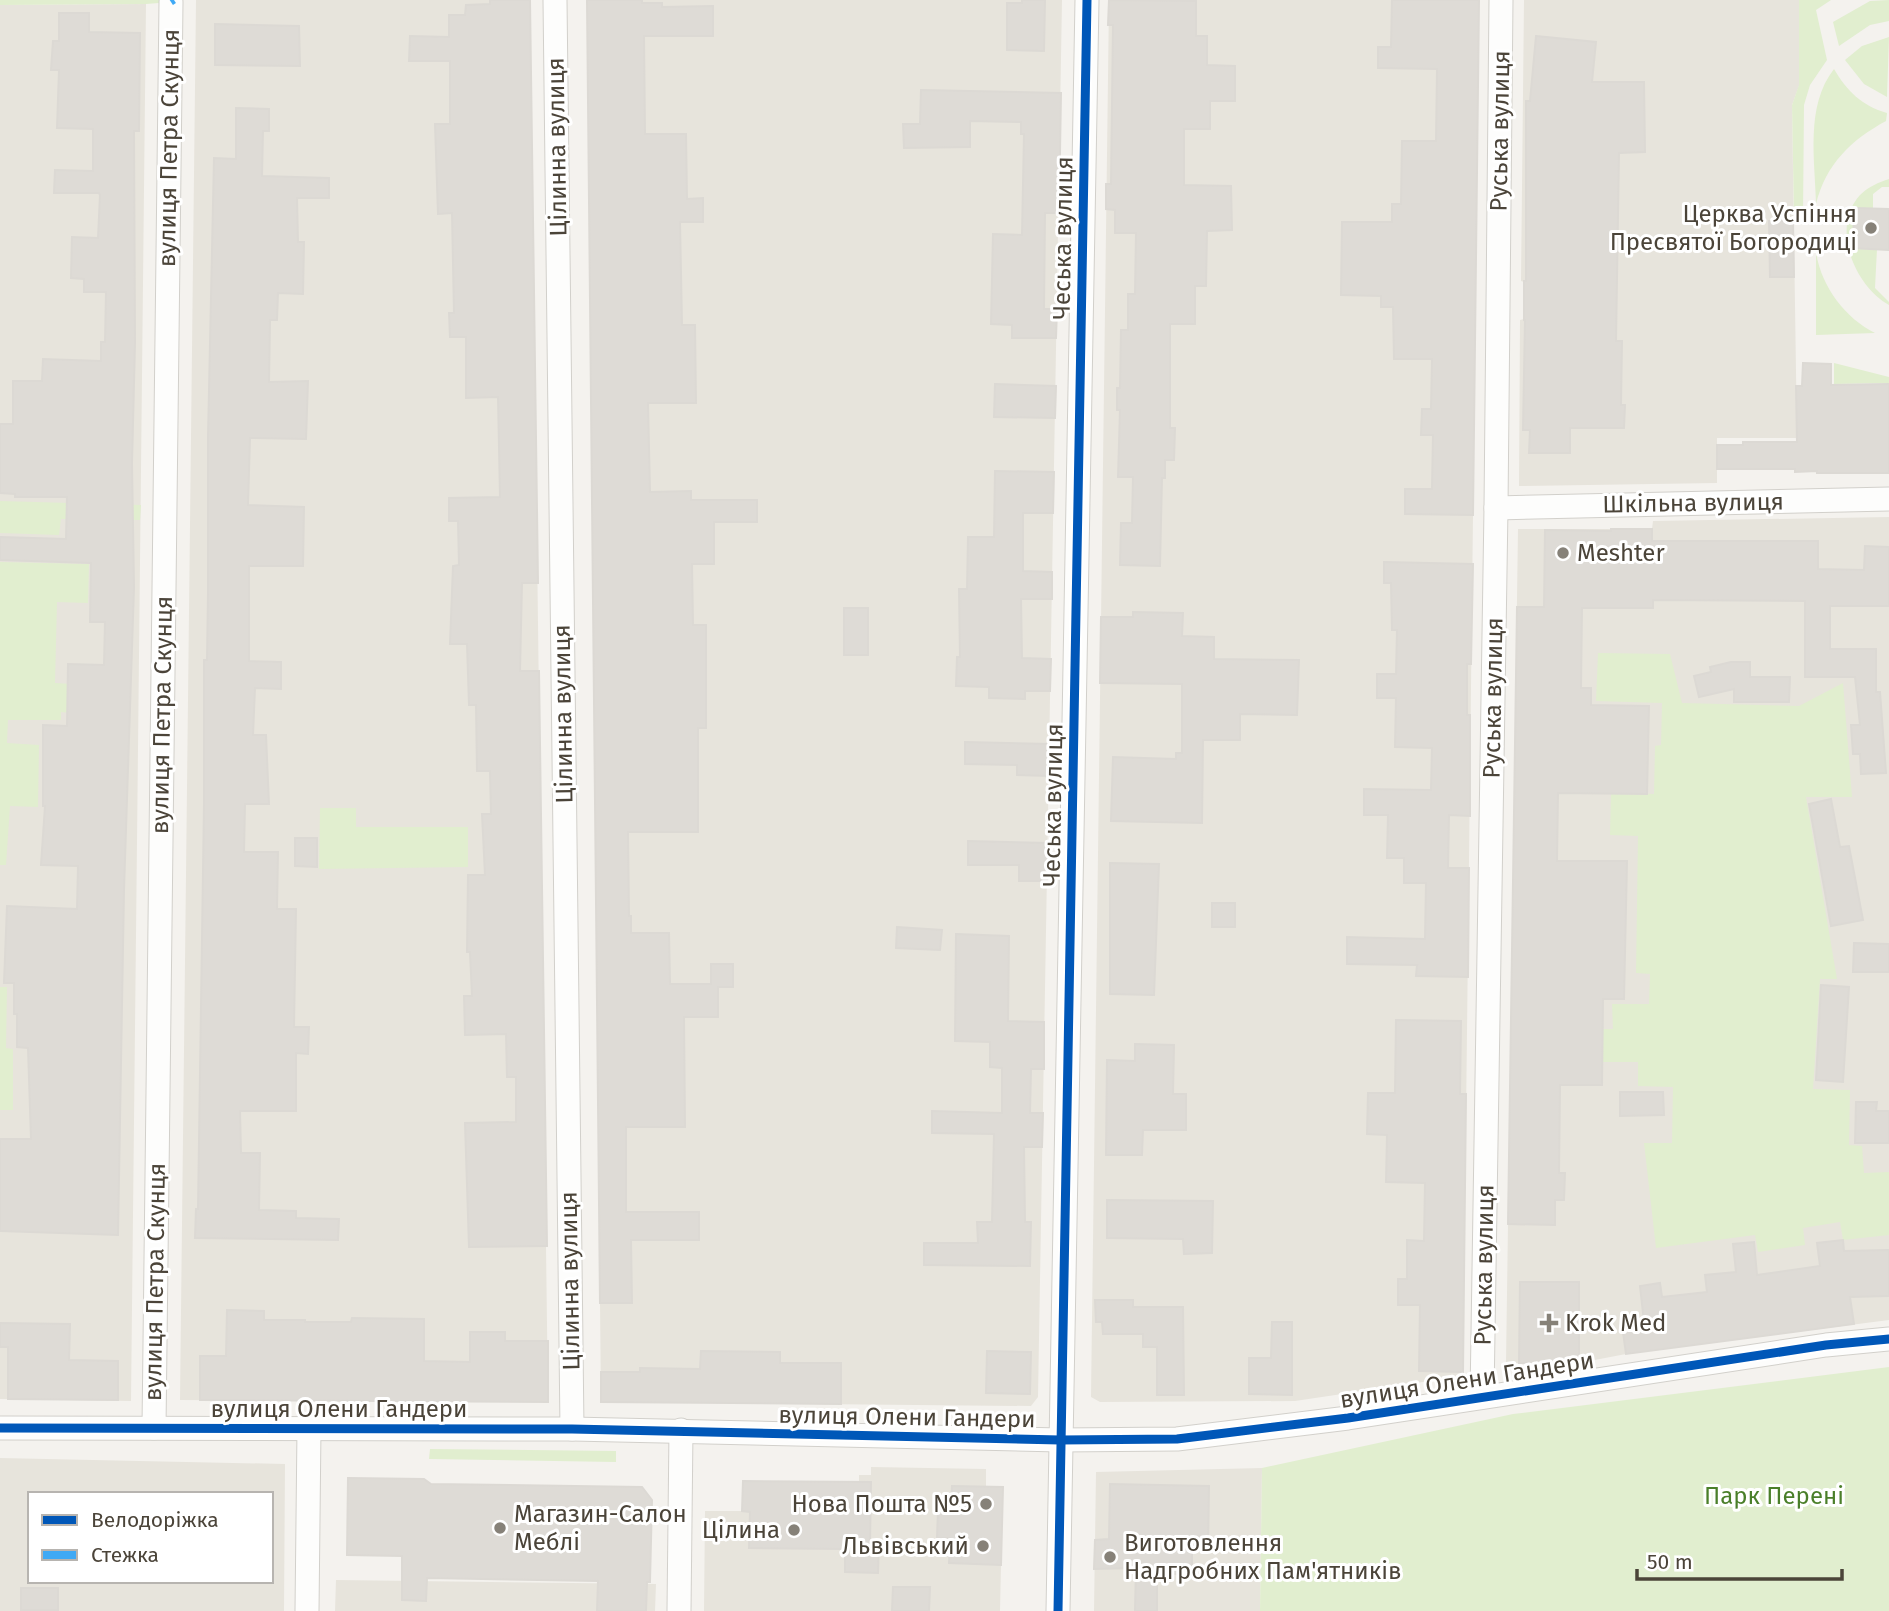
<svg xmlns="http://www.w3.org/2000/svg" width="1889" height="1611" font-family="'Fira Sans',sans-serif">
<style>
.residential{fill:#e7e4dc;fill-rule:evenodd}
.green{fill:#e1eecf}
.building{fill:#dedbd6;stroke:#dcd9d4;stroke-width:2}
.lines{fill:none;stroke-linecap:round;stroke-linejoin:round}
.street-casing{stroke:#d2d0cb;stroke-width:25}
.street{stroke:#fdfdfc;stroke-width:23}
.quiet{stroke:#3fa9f5;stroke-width:7;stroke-dasharray:14 7;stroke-linecap:butt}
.cycleway-casing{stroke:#fff;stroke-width:13}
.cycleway{stroke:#0057b8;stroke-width:9}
.poi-dot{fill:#868178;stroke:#fff;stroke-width:2.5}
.labels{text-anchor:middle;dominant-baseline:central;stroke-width:6;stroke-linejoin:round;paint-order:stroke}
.street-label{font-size:24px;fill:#4b4439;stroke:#fff}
.poi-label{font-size:24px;fill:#4b4439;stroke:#fff;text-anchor:end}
.park-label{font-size:24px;fill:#4a7f2a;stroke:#fff}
</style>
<rect width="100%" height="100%" fill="#f4f2ee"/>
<g class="residential">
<polygon points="196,0 530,0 548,1402 180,1400"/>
<polygon points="587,0 1062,0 1038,1397 1031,1406 601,1402"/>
<polygon points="1109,0 1479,0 1463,1376 1295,1401 1100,1402 1091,1397"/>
<polygon points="1524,0 1799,0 1799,86 1792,105 1797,438 1717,438 1717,483 1519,486 1520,320 1524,319 1524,282 1521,281"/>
<polygon points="146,4 131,1401 0,1399 0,5"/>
<polygon points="1889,517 1889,1320 1626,1354 1579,1363 1506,1363 1518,529 1652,529 1653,521"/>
<path d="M0,1458L285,1464L284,1611H0ZM30,1494H271V1581H30Z"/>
<polygon points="871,1467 986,1469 986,1487 1001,1565 1000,1611 704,1611 705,1511 742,1511 743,1481 859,1482 859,1475 871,1475"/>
<polygon points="1262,1468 1260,1611 1094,1611 1096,1472"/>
<polygon points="336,1580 656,1584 655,1611 335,1611"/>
</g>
<g class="green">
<polygon points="0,0 162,0 159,3 146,4 0,5"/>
<polygon points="1799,0 1831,0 1816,10 1827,60 1810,85 1804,105 1803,217 1794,218 1792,105 1799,85"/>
<polygon points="1889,0 1889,21 1870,25 1839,46 1833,22 1870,1"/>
<polygon points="1889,37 1887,97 1864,84 1845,60 1862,46"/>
<path d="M1834,69C1847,91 1862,106 1887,113L1886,121C1851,140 1826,164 1816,204C1815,160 1805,106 1834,69Z"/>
<path d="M1889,179V187H1882L1873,194V209L1855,208L1852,247L1877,249L1875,288L1889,302V305C1855,286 1830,228 1860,195C1868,187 1879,182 1889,179Z"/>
<path d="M1816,252C1821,286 1845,318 1875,333L1816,335Z"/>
<polygon points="1834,363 1889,377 1889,383 1834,384"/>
<polygon points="0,501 141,505 140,520 61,519 59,535 0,533"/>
<polygon points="0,562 89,564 88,603 57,602 55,683 72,684 71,713 61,712 61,720 8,720 7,743 39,745 38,807 10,806 6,865 0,865"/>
<polygon points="1598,653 1670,654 1682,703 1799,706 1843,683 1852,797 1806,797 1837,979 1820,979 1813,1089 1850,1090 1849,1145 1862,1146 1864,1173 1889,1172 1889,1235 1843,1240 1840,1222 1803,1228 1805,1245 1758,1252 1755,1235 1656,1248 1644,1143 1672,1143 1673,1087 1638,1086 1638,1062 1602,1062 1603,1029 1613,1029 1612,1004 1649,1004 1650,974 1636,973 1638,836 1610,835 1611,793 1654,794 1655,746 1661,745 1662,703 1596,701"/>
<polygon points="320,808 356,808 356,827 468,827 468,867 319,869"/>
<polygon points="0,987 7,987 6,1048 13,1049 13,1110 0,1110"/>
<polygon points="1889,1367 1889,1611 1260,1611 1262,1468 1513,1414"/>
<polygon points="430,1449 616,1451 616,1462 429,1459"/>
</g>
<g class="building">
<polygon points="490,0 530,0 538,583 522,583 520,671 539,671 547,1246 469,1247 465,1123 516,1122 516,1077 507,1077 506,1034 465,1035 464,996 472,996 470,952 467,952 468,875 485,875 482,814 491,814 490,771 477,771 476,705 469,705 467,644 450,644 453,566 459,565 458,521 449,521 449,498 500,497 498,397 466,398 466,337 450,337 449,313 454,313 452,213 438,214 435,124 450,124 450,61 409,61 410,36 449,37 449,15 465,15 466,5 490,4"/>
<polygon points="587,0 642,0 642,3 662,3 662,7 713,6 713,36 644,36 645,134 686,134 687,199 703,198 703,222 680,222 682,325 695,325 696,403 648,403 650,492 691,491 691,500 757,500 757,522 714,522 714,564 692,564 693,625 706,625 706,728 698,728 698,832 628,832 629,916 631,916 631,933 669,933 670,984 711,984 711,964 733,964 733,987 718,987 718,1017 684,1017 685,1127 626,1127 626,1212 699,1212 699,1240 631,1240 632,1303 600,1303"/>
<polygon points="1022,0 1045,0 1044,51 1007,50 1007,3 1022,3"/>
<polygon points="1109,0 1196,1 1196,36 1207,36 1207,65 1235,66 1235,101 1210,101 1210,129 1184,129 1184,185 1231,186 1232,230 1207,231 1206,286 1195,286 1195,324 1170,324 1170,428 1175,428 1174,460 1165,460 1165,478 1162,478 1160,566 1120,565 1121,523 1132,523 1133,477 1118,477 1120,410 1117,410 1117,388 1120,388 1121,330 1128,330 1128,294 1135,294 1136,233 1115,233 1115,210 1106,209 1106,184 1111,184 1113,25 1108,25"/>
<polygon points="1392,0 1479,0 1473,515 1405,514 1405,489 1432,489 1433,435 1421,435 1422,409 1431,409 1432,359 1394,359 1393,307 1381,307 1381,296 1341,295 1342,222 1392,222 1392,204 1401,204 1402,141 1436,141 1437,69 1378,68 1378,47 1391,47"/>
<polygon points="59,13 89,13 89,32 140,33 139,131 134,131 135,343 132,464 134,587 124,890 118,1235 0,1231 0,1139 31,1139 28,1048 17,1047 17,1014 14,1014 14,983 4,983 7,906 77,909 78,866 41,865 45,806 43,806 43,725 67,726 68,664 104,665 105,622 90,622 91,563 0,560 0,537 66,539 67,497 15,497 15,494 0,493 0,424 13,424 13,381 42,381 43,359 101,361 101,342 105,342 106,292 84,292 84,279 71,278 72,237 98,238 100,195 99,193 54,193 55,170 93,171 93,129 57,128 59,70 51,70 53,41 59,41"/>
<polygon points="215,24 299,26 300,66 215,65"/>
<polygon points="1536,36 1596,42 1592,82 1644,82 1645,152 1619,153 1616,341 1622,341 1621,405 1625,405 1624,428 1570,428 1570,453 1529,453 1530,430 1523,430 1525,320 1524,320 1524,281 1526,281 1526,101 1530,101"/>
<polygon points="921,90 1061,93 1059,213 1045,213 1044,309 1057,309 1056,338 1012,338 1012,325 991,324 993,234 1022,235 1024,134 1021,134 1021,122 970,121 970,147 904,148 903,124 920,124"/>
<polygon points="236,108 269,109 269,131 263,131 262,176 329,178 329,198 297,198 298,242 304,242 303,294 278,293 277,320 270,320 269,382 308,381 306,439 250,438 248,505 304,507 303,566 249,566 249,661 281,662 281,689 255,688 253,735 266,735 269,804 245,804 244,852 278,852 277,909 296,909 294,1027 309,1027 308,1054 296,1053 296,1111 240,1111 241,1153 260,1153 259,1210 296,1211 296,1218 339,1219 338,1240 195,1238 196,1209 198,1209 204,804 204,660 207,660 208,593 208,437 214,158 236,159"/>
<polygon points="1855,208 1889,209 1889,250 1852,248"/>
<polygon points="1769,221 1793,221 1794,277 1770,277"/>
<polygon points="1803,363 1831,364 1831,385 1889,384 1889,473 1817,473 1817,471 1795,472 1795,469 1717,469 1717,445 1743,445 1743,442 1797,442 1796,386 1802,386"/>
<polygon points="995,384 1056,386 1055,418 994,417"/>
<polygon points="995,471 1054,472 1053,513 1023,513 1023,571 1052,572 1052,599 1021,599 1022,658 1051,659 1050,691 1025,691 1025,699 989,698 989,687 956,686 957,657 960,657 959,589 967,589 968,537 994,537"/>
<polygon points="1611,529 1652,529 1652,541 1818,541 1818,569 1864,570 1865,546 1889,547 1889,606 1830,606 1830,649 1876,649 1876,692 1880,692 1886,773 1861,774 1860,754 1853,754 1851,725 1860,725 1855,677 1805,677 1805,601 1653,600 1653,608 1582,608 1581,688 1591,688 1591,705 1649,706 1647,794 1558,793 1557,861 1627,861 1624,999 1603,999 1602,1085 1560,1085 1559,1173 1565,1173 1564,1200 1555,1200 1555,1225 1508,1224 1517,607 1544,607 1545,530 1611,531"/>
<polygon points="1384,562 1473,564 1471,664 1467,664 1467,715 1470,715 1470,816 1449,815 1448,868 1469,868 1468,977 1416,976 1417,965 1347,964 1347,937 1425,939 1426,883 1404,883 1404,858 1387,858 1388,815 1364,815 1364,789 1431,790 1432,748 1395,747 1396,698 1377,698 1377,674 1396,674 1397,630 1392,630 1391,583 1384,583"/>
<rect x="844" y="608" width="24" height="47"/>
<polygon points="1133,612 1183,613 1182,636 1214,637 1214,659 1299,660 1297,715 1240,714 1240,740 1203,740 1202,823 1111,821 1113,757 1176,759 1176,753 1182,753 1182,684 1100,683 1101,617 1133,617"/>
<polygon points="1731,662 1750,662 1750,677 1790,677 1789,702 1734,702 1734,689 1699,697 1694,676 1711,672 1710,667"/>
<polygon points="965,742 1049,744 1049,776 1017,775 1017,765 965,764"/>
<polygon points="1831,799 1840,847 1849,846 1863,920 1831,926 1809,804"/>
<polygon points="295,838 317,838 317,867 295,866"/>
<polygon points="968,841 1048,843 1047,881 1019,881 1019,865 968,865"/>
<polygon points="1110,863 1159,864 1154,995 1110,994"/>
<rect x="1212" y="903" width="23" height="24"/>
<polygon points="897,927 942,930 940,950 896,948"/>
<polygon points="956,934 1009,936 1008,1021 1044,1022 1044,1069 1031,1069 1030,1113 1043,1113 1042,1147 1024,1147 1025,1222 1031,1222 1030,1266 924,1265 924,1243 978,1243 977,1222 992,1222 994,1134 932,1133 932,1111 1002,1113 1002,1068 990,1067 990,1042 955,1041"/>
<polygon points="1854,943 1889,944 1889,972 1853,972"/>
<polygon points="1821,985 1849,987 1843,1082 1816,1080"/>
<polygon points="1396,1020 1461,1021 1460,1094 1466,1094 1463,1372 1419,1371 1420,1305 1398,1305 1398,1279 1407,1279 1407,1240 1424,1241 1425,1183 1386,1182 1387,1135 1367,1134 1368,1093 1395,1093"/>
<polygon points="1135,1044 1174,1045 1173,1094 1186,1094 1186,1130 1143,1130 1142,1155 1106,1155 1107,1060 1135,1061"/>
<polygon points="1620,1092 1663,1092 1664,1115 1620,1116"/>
<polygon points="1856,1102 1877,1102 1876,1111 1889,1111 1889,1143 1855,1143"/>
<polygon points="1107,1200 1213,1201 1212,1253 1184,1254 1183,1239 1107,1238"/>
<polygon points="1843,1240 1844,1251 1889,1250 1889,1296 1850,1297 1854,1324 1626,1354 1622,1325 1644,1322 1640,1286 1660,1283 1662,1297 1707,1292 1705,1275 1736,1272 1733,1244 1754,1242 1757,1275 1820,1266 1817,1243"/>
<polygon points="1520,1282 1579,1282 1579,1363 1519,1363"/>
<polygon points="1095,1300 1133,1300 1133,1307 1183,1307 1184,1395 1157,1395 1157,1347 1143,1347 1143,1334 1103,1334 1102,1322 1096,1322"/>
<polygon points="227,1310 264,1311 264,1320 305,1320 305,1322 351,1322 352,1318 424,1319 424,1361 470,1362 470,1332 505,1332 505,1341 548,1341 548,1402 200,1400 200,1356 226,1356"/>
<polygon points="1272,1322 1292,1322 1292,1395 1249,1394 1249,1358 1271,1358"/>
<polygon points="0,1323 70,1324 69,1360 118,1361 118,1400 8,1399 8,1347 0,1347"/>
<polygon points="701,1351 780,1352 780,1363 841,1363 841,1404 601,1402 601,1372 640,1372 640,1368 700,1369"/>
<polygon points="987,1351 1031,1352 1030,1394 986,1393"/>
<polygon points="348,1478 424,1479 431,1484 642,1487 652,1500 650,1582 647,1582 646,1611 597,1611 598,1581 427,1578 426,1601 402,1600 402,1556 347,1555"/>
<polygon points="743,1481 871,1482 870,1543 879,1543 878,1573 845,1572 845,1549 749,1548 750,1512 742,1511"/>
<polygon points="1110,1484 1209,1486 1208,1551 1192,1551 1192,1574 1157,1574 1157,1611 1135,1611 1136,1568 1094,1569 1095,1540 1109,1539"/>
<polygon points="952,1486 1003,1487 1001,1565 949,1563 950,1538 937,1538 938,1509 951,1510"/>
<polygon points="893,1587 930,1587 929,1611 892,1611"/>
<rect x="21" y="1588" width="37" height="22"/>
</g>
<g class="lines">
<g class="street-casing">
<g id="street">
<polyline points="555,0 572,1429"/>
<polyline points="1496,508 1889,499"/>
<polyline points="1482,1397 1496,508 1501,0"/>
<polyline points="0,1428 572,1429 1060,1440 1177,1439 1348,1418 1826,1345 1889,1339"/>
<polyline points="154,1428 171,2"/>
<polyline points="307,1611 309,1428"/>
<polyline points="679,1611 681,1430"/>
<polyline points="1058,1611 1087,0"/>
</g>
</g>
<use href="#street" class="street"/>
<polyline class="quiet" points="171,2 174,0"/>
<g class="cycleway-casing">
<g id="cycleway">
<polyline points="0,1428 572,1429 1060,1440 1177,1439 1348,1418 1826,1345 1889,1339"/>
<polyline points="1058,1611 1087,0"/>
</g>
</g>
<use href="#cycleway" class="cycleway"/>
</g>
<g class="poi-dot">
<circle cx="1871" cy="228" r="7"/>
<circle cx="1563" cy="553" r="7"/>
<path d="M1545.5 1312.5h7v7h7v7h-7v7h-7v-7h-7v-7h7z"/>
<circle cx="986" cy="1504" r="7"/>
<circle cx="500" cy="1528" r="7"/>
<circle cx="794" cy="1530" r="7"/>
<circle cx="983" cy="1546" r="7"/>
<circle cx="1110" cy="1557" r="7"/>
</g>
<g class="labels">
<g class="street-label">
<text transform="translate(1500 131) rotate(-89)">Руська вулиця</text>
<text transform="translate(557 147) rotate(-91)">Цілинна вулиця</text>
<text transform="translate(169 148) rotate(-89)">вулиця Петра Скунця</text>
<text transform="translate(1063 238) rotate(-89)">Чеська вулиця</text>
<text transform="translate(1693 503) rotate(-1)">Шкільна вулиця</text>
<text transform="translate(1493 698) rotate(-89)">Руська вулиця</text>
<text transform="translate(563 714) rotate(-91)">Цілинна вулиця</text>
<text transform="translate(162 715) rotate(-89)">вулиця Петра Скунця</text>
<text transform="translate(1053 805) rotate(-89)">Чеська вулиця</text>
<text transform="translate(1484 1265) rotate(-89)">Руська вулиця</text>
<text transform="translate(570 1281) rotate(-91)">Цілинна вулиця</text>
<text transform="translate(155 1282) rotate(-89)">вулиця Петра Скунця</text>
<text transform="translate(1467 1380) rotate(-9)">вулиця Олени Гандери</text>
<text x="339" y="1409">вулиця Олени Гандери</text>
<text transform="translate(907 1417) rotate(1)">вулиця Олени Гандери</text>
</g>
<g class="poi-label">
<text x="1857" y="214">Церква Успіння<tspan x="1857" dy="28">Пресвятої Богородиці</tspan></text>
<text x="1577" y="553" text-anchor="start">Meshter</text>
<text x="1565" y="1323" text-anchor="start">Krok Med</text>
<text x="972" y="1504">Нова Пошта №5</text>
<text x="514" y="1514" text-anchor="start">Магазин-Салон<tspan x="514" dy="28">Меблі</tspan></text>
<text x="780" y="1530">Цілина</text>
<text x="1124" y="1543" text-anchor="start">Виготовлення<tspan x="1124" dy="28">Надгробних Пам'ятників</tspan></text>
<text x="969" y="1546">Львівський</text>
</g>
<g class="park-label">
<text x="1774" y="1496">Парк Перені</text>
</g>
</g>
<rect x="28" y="1492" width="245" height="91" fill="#ffffff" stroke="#b7b4b0" stroke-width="2"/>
<rect x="42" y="1515" width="35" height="10" fill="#0057b8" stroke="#b7b4b0" stroke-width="2"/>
<text x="91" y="1527" font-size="21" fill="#4b4439">Велодоріжка</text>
<rect x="42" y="1550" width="35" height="10" fill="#3fa9f5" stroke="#b7b4b0" stroke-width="2"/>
<text x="91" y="1562" font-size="21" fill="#4b4439">Стежка</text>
<path d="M1637 1569v10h205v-10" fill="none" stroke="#4b4439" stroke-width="3.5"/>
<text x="1647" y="1569" font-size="21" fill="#4b4439" stroke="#ffffff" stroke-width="5" paint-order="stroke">50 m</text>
</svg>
